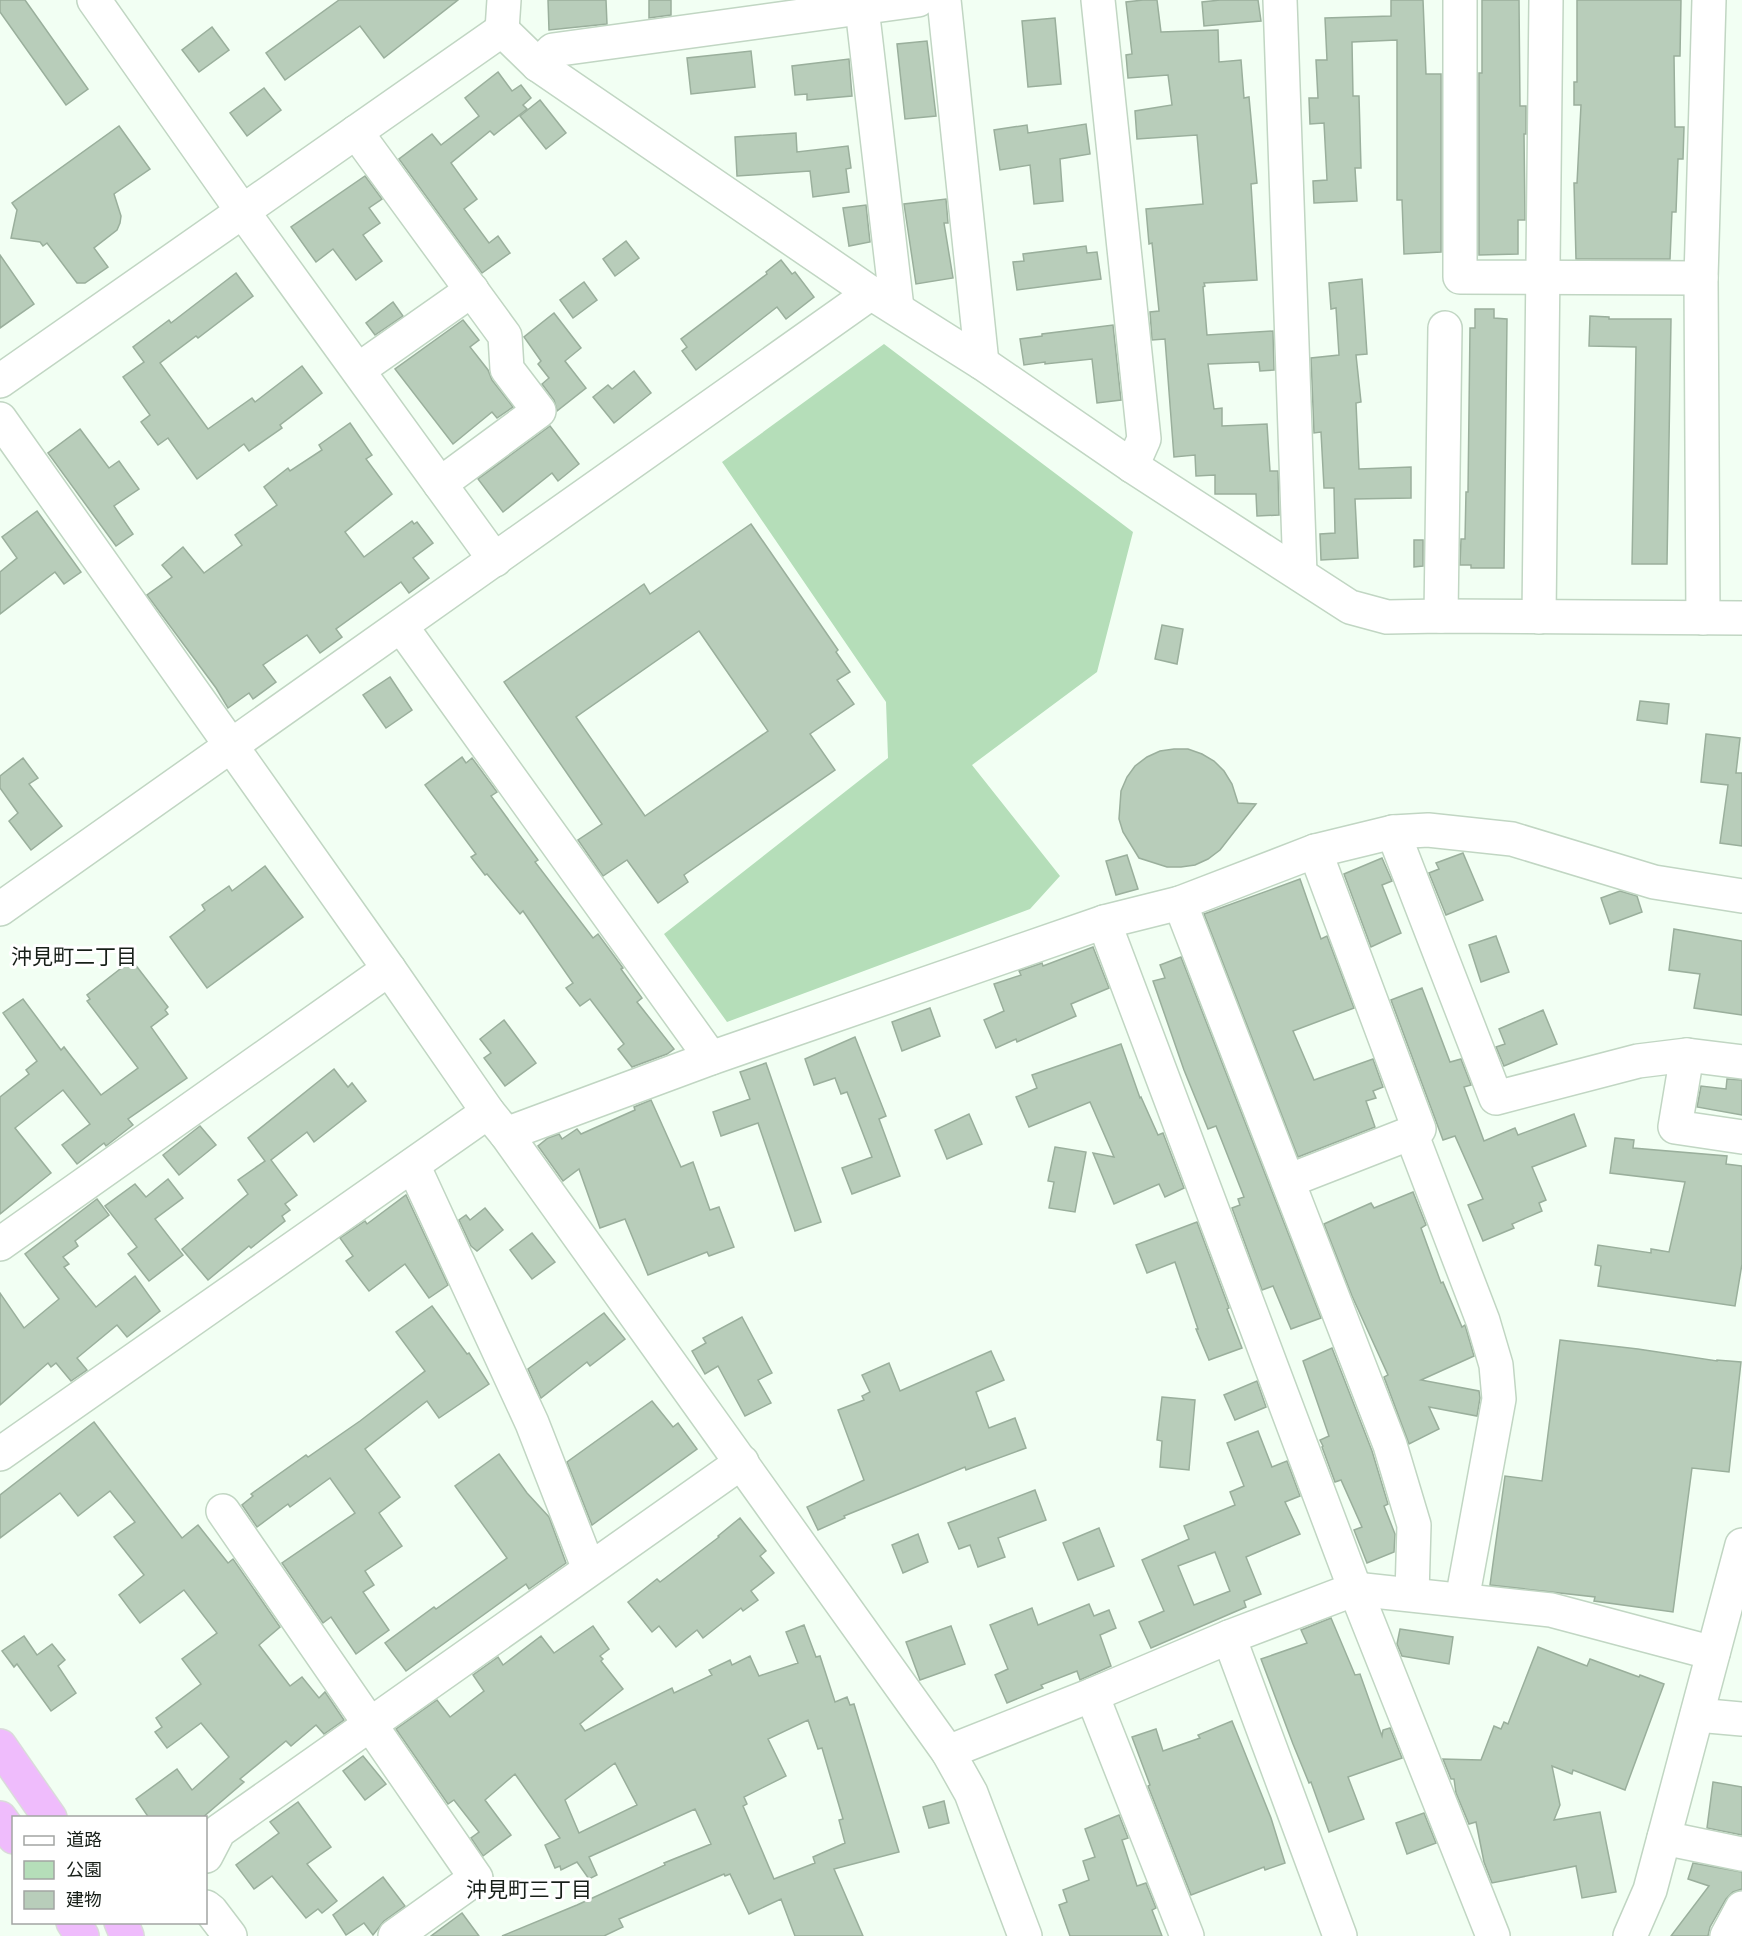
<svg xmlns="http://www.w3.org/2000/svg" width="1742" height="1936" font-family="'PT Serif','Noto Sans JP',serif">
<style>
.green{fill:#b5deb9}
.building{fill:#b8cdba;stroke:#9aaf9c;stroke-width:1.5;fill-rule:evenodd}
.lines{fill:none;stroke-linecap:round;stroke-linejoin:round}
.minor-casing{stroke:#c1d6c3;stroke-width:36}
.highway-casing{stroke:#dadbda;stroke-width:36}
.minor{stroke:#fff;stroke-width:33}
.highway{stroke:#efbcfc;stroke-width:33}
.labels{text-anchor:middle;dominant-baseline:central;stroke-width:6;stroke-linejoin:round;paint-order:stroke}
.neighbourhood-label{font-size:21px;fill:#171f18;stroke:#fff}
</style>
<rect width="100%" height="100%" fill="#f2fff3"/>
<polygon class="green" points="884,344 1133,532 1097,672 972,765 1060,876 1030,909 727,1022 664,934 888,758 886,702 722,462"/>
<g class="building">
<polygon points="0,0 25,0 88,89 66,105 0,12"/>
<polygon points="339,0 458,0 384,58 360,26 285,80 266,53"/>
<polygon points="548,0 606,0 607,24 549,30"/>
<polygon points="649,0 671,0 671,15 649,18"/>
<polygon points="1143,0 1157,0 1161,32 1218,30 1219,62 1241,60 1244,98 1249,97 1257,183 1251,184 1257,280 1204,283 1205,286 1203,287 1207,335 1273,331 1274,370 1260,371 1259,362 1208,364 1214,409 1222,408 1222,426 1267,424 1270,471 1278,471 1279,515 1257,516 1256,494 1215,494 1215,475 1196,476 1195,455 1174,457 1165,339 1152,340 1150,312 1159,311 1152,243 1149,244 1146,209 1203,204 1197,135 1137,139 1135,111 1172,105 1168,75 1128,78 1126,55 1132,54 1126,2"/>
<polygon points="1220,0 1258,0 1261,21 1204,26 1202,2"/>
<polygon points="1391,0 1423,0 1426,74 1441,74 1441,252 1404,254 1402,200 1397,200 1397,40 1352,42 1353,96 1359,96 1361,168 1355,168 1357,201 1314,203 1313,181 1327,180 1324,123 1310,124 1309,98 1318,98 1316,60 1327,60 1325,18 1391,16"/>
<polygon points="1482,0 1519,0 1520,106 1526,106 1526,134 1524,134 1525,220 1518,220 1518,254 1479,255 1479,73 1482,73"/>
<polygon points="1577,0 1681,0 1680,56 1674,56 1675,127 1684,127 1683,159 1678,159 1676,212 1672,212 1670,259 1576,259 1574,183 1577,183 1581,105 1574,105 1574,82 1577,82"/>
<polygon points="1055,18 1061,84 1028,87 1022,21"/>
<polygon points="212,27 229,50 199,72 182,50"/>
<polygon points="927,41 936,116 905,119 897,44"/>
<polygon points="751,51 755,87 691,94 687,58"/>
<polygon points="849,59 852,96 807,100 807,94 795,95 792,66"/>
<polygon points="498,72 512,91 521,85 531,98 523,105 527,109 494,135 490,131 451,163 477,199 464,209 489,243 498,236 510,253 482,273 399,159 432,134 441,145 479,116 465,98"/>
<polygon points="264,88 281,110 247,136 230,113"/>
<polygon points="540,100 566,133 546,149 520,116"/>
<polygon points="1086,124 1090,154 1060,159 1063,201 1034,204 1030,165 1000,170 994,130 1027,125 1028,133"/>
<polygon points="119,126 150,169 114,194 121,216 120,223 117,230 94,248 108,267 85,283 77,283 47,243 43,246 40,242 11,238 17,210 12,203"/>
<polygon points="796,133 797,152 848,146 851,168 846,169 849,192 813,197 810,171 737,176 735,137"/>
<polygon points="365,176 382,199 369,208 380,223 363,235 382,261 356,280 333,249 316,262 291,227"/>
<polygon points="946,199 948,223 944,223 953,278 916,284 904,204"/>
<polygon points="866,205 870,242 849,246 843,208"/>
<polygon points="626,241 639,258 615,276 603,259"/>
<polygon points="1086,246 1087,253 1097,252 1101,279 1017,290 1013,262 1024,261 1023,254"/>
<polygon points="0,255 34,304 0,328"/>
<polygon points="781,260 792,274 795,272 814,297 786,319 777,307 696,370 682,351 687,347 681,339 767,274 766,272"/>
<polygon points="236,273 253,296 198,338 196,336 160,363 208,429 252,398 255,402 302,366 322,393 280,425 282,428 249,451 244,444 197,479 168,438 158,445 141,422 150,415 123,377 144,362 133,347 169,320 171,323"/>
<polygon points="1362,279 1367,354 1356,355 1361,402 1356,403 1359,469 1411,467 1411,498 1355,499 1358,558 1321,560 1320,534 1335,533 1334,488 1324,488 1321,432 1314,433 1311,358 1339,355 1336,308 1331,309 1329,283"/>
<polygon points="584,282 597,300 573,318 560,300"/>
<polygon points="393,302 403,316 375,335 366,323"/>
<polygon points="1475,309 1494,309 1494,318 1507,319 1504,568 1471,568 1471,565 1460,565 1461,539 1465,539 1466,492 1468,492 1470,328 1475,328"/>
<polygon points="554,313 581,348 565,361 586,388 557,411 554,400 542,384 549,378 538,364 541,361 524,337"/>
<polygon points="1590,316 1609,317 1609,319 1671,319 1667,564 1632,564 1636,347 1589,346"/>
<polygon points="463,320 479,340 470,347 488,370 492,380 513,407 497,418 492,412 453,444 395,369"/>
<polygon points="1113,325 1121,400 1097,403 1092,359 1045,364 1045,362 1024,365 1020,339 1042,336 1042,334"/>
<polygon points="634,371 651,393 614,423 593,397 608,385 612,389"/>
<polygon points="350,423 372,455 366,459 392,494 345,532 364,557 412,521 414,524 417,522 433,543 413,558 429,578 409,593 401,582 336,629 342,637 320,653 307,635 263,665 276,682 253,699 249,693 228,708 216,688 147,595 172,577 162,565 183,547 204,573 242,545 235,535 277,505 264,487 288,468 290,471 322,450 319,445"/>
<polygon points="550,426 579,464 558,481 552,473 503,512 478,479"/>
<polygon points="80,429 109,468 119,461 139,489 114,506 133,534 116,546 48,453"/>
<polygon points="37,511 81,572 64,584 55,572 0,614 0,572 17,558 2,537"/>
<path d="M751,524L838,650L836,652L850,672L837,680L854,704L810,734L835,770L684,875L688,882L658,903L627,860L603,876L578,840L602,824L504,682L644,584L650,594ZM699,631L768,731L645,816L576,717Z"/>
<polygon points="1414,540 1423,540 1423,566 1414,567"/>
<polygon points="1162,625 1183,629 1177,664 1155,659"/>
<polygon points="390,677 412,710 386,728 363,695"/>
<polygon points="1640,701 1669,704 1667,724 1637,720"/>
<polygon points="1706,734 1740,738 1736,773 1742,773 1742,846 1720,843 1728,785 1701,782"/>
<polygon points="1174,749 1188,749 1202,754 1214,761 1224,771 1232,784 1238,803 1256,804 1220,850 1208,859 1195,865 1181,867 1167,867 1139,858 1123,832 1119,819 1121,791 1127,777 1135,766 1147,757 1160,751"/>
<polygon points="462,757 466,763 472,758 497,792 491,796 538,860 535,862 593,938 598,934 623,968 621,969 642,998 637,1002 674,1049 667,1054 632,1067 618,1049 624,1044 590,999 580,1006 566,988 573,983 523,911 520,914 487,874 485,875 471,857 476,854 425,785"/>
<polygon points="23,758 38,778 29,784 62,826 31,850 9,821 18,813 0,788 0,776"/>
<polygon points="1463,853 1483,900 1446,915 1429,873 1439,869 1436,863"/>
<polygon points="1127,855 1138,889 1116,895 1106,861"/>
<polygon points="1382,858 1392,881 1382,885 1401,933 1371,947 1344,874"/>
<polygon points="265,866 303,917 207,988 170,937 205,910 202,905 229,886 232,891"/>
<polygon points="1300,879 1321,939 1327,936 1354,1008 1293,1031 1314,1080 1373,1059 1383,1087 1373,1091 1376,1098 1366,1101 1375,1127 1298,1157 1204,914"/>
<polygon points="1620,891 1637,896 1642,912 1610,924 1601,898"/>
<polygon points="1674,929 1742,941 1742,1015 1694,1008 1700,974 1669,970"/>
<polygon points="1496,936 1509,972 1481,982 1469,945"/>
<polygon points="1093,947 1109,988 1071,1004 1076,1016 1017,1042 1016,1039 996,1048 984,1020 1004,1011 994,984 1021,975 1019,971 1042,963 1043,966"/>
<polygon points="1181,957 1321,1318 1291,1329 1273,1286 1262,1290 1232,1208 1240,1205 1238,1199 1244,1197 1216,1126 1208,1129 1184,1070 1153,981 1165,978 1160,965"/>
<polygon points="129,962 131,965 134,963 168,1007 165,1010 168,1014 151,1027 187,1078 128,1119 133,1125 106,1146 104,1143 77,1164 62,1145 90,1124 63,1090 15,1128 51,1173 0,1214 0,1097 29,1074 26,1070 37,1061 3,1013 23,999 61,1050 64,1047 101,1095 138,1068 87,1001 90,999 87,995"/>
<polygon points="1422,988 1450,1062 1461,1059 1471,1085 1464,1087 1484,1141 1515,1128 1518,1135 1574,1114 1586,1146 1532,1167 1546,1200 1539,1203 1542,1211 1512,1224 1514,1228 1483,1241 1468,1205 1483,1199 1455,1136 1443,1140 1391,1000"/>
<polygon points="930,1008 940,1036 902,1051 892,1022"/>
<polygon points="1543,1010 1557,1044 1504,1066 1496,1047 1505,1044 1499,1029"/>
<polygon points="504,1020 536,1063 505,1086 484,1058 491,1053 480,1039"/>
<polygon points="855,1037 886,1116 879,1119 900,1176 852,1194 842,1168 872,1157 847,1092 841,1094 835,1078 814,1085 805,1059"/>
<polygon points="1121,1044 1140,1098 1141,1097 1158,1135 1163,1133 1184,1188 1165,1197 1159,1184 1114,1204 1093,1153 1114,1157 1090,1102 1029,1127 1016,1097 1037,1088 1032,1075"/>
<polygon points="766,1063 821,1222 795,1231 758,1123 721,1136 713,1112 750,1099 740,1072"/>
<polygon points="334,1069 348,1087 352,1083 366,1101 314,1142 307,1132 271,1160 297,1195 285,1204 290,1210 282,1216 285,1221 251,1248 249,1246 208,1280 182,1249 248,1194 238,1180 265,1161 248,1138"/>
<polygon points="1727,1079 1742,1080 1742,1115 1697,1107 1701,1086 1726,1089"/>
<polygon points="651,1100 681,1167 693,1162 710,1210 719,1207 734,1247 709,1256 707,1252 648,1275 625,1219 600,1228 579,1169 563,1181 538,1146 548,1138 559,1134 562,1139 577,1129 581,1134 635,1110 634,1107"/>
<polygon points="969,1114 982,1144 947,1159 935,1130"/>
<polygon points="200,1126 216,1145 179,1175 163,1155"/>
<polygon points="1615,1138 1634,1140 1633,1148 1727,1156 1726,1164 1742,1166 1742,1264 1735,1306 1598,1286 1601,1266 1595,1265 1598,1245 1651,1253 1651,1249 1669,1252 1685,1182 1610,1173"/>
<polygon points="1055,1147 1086,1152 1075,1212 1049,1208 1054,1182 1048,1181"/>
<polygon points="168,1179 183,1198 155,1219 183,1255 149,1281 128,1254 137,1247 105,1206 135,1184 146,1197"/>
<polygon points="1413,1192 1426,1225 1421,1228 1441,1283 1443,1282 1462,1327 1465,1325 1474,1356 1421,1380 1479,1391 1480,1398 1477,1416 1429,1407 1439,1429 1409,1444 1384,1377 1388,1375 1352,1296 1324,1224 1371,1203 1374,1208"/>
<polygon points="406,1195 448,1285 429,1298 405,1264 369,1291 346,1261 353,1256 340,1238 365,1221 367,1224"/>
<polygon points="97,1199 109,1215 75,1241 78,1246 63,1257 69,1264 64,1267 96,1307 135,1276 160,1311 127,1337 117,1325 77,1358 87,1370 71,1381 56,1363 51,1367 48,1363 0,1405 0,1293 24,1328 59,1299 25,1254"/>
<polygon points="485,1208 503,1230 477,1251 471,1246 459,1220 466,1215 470,1220"/>
<polygon points="1197,1222 1229,1308 1227,1309 1242,1348 1209,1360 1196,1329 1198,1329 1175,1262 1147,1273 1136,1245"/>
<polygon points="532,1233 555,1262 532,1279 510,1250"/>
<polygon points="432,1306 467,1354 469,1353 489,1384 439,1418 427,1401 365,1449 400,1497 379,1513 402,1546 365,1571 374,1585 363,1592 389,1630 356,1654 331,1617 323,1623 282,1563 355,1513 330,1478 290,1507 288,1504 257,1527 242,1505 253,1496 251,1494 306,1455 308,1457 360,1421 425,1371 396,1332"/>
<polygon points="604,1313 625,1339 590,1366 587,1362 541,1398 528,1369"/>
<polygon points="742,1317 772,1373 758,1380 771,1403 745,1416 718,1366 705,1374 692,1351 706,1343 703,1338"/>
<polygon points="1560,1340 1638,1349 1717,1361 1717,1360 1741,1362 1729,1472 1692,1468 1673,1612 1594,1601 1595,1597 1490,1585 1505,1476 1542,1481"/>
<polygon points="1332,1348 1372,1451 1388,1504 1384,1506 1395,1534 1394,1552 1367,1563 1354,1530 1362,1527 1341,1480 1335,1482 1322,1447 1323,1446 1320,1440 1329,1436 1303,1361"/>
<polygon points="991,1351 1004,1380 976,1392 989,1428 1015,1418 1026,1448 966,1470 965,1467 844,1516 845,1518 818,1530 807,1507 864,1480 838,1410 864,1400 862,1396 870,1392 862,1375 889,1363 900,1391"/>
<polygon points="1257,1381 1266,1407 1235,1420 1224,1395"/>
<polygon points="1162,1397 1195,1400 1189,1470 1160,1467 1162,1441 1157,1440"/>
<polygon points="652,1401 673,1427 678,1423 697,1449 592,1525 567,1462"/>
<polygon points="94,1422 182,1538 198,1525 228,1563 233,1559 280,1627 259,1645 290,1686 302,1677 319,1698 325,1692 344,1720 324,1734 316,1725 291,1746 286,1741 240,1779 244,1782 202,1818 149,1818 136,1799 177,1769 192,1790 229,1757 201,1723 167,1748 155,1732 162,1727 156,1718 201,1684 182,1659 217,1633 184,1590 140,1623 119,1595 144,1575 114,1537 135,1522 110,1491 78,1516 60,1493 0,1538 0,1495"/>
<path d="M1258,1431L1272,1467L1287,1461L1300,1496L1285,1502L1300,1534L1246,1557L1261,1594L1244,1601L1246,1607L1151,1648L1139,1622L1164,1611L1142,1560L1189,1539L1184,1526L1235,1505L1230,1492L1244,1486L1227,1443ZM1215,1552L1230,1591L1194,1605L1178,1566Z"/>
<polygon points="499,1454 527,1493 549,1517 566,1563 529,1589 526,1584 406,1671 385,1643 434,1607 436,1609 507,1558 455,1486"/>
<polygon points="1035,1490 1046,1520 998,1538 1005,1557 978,1567 970,1545 959,1549 948,1523"/>
<polygon points="740,1518 766,1551 760,1556 774,1573 751,1591 758,1600 743,1611 741,1608 703,1638 697,1630 676,1647 659,1626 652,1632 628,1602 657,1579 660,1582 719,1537 718,1536"/>
<polygon points="1099,1528 1114,1566 1078,1580 1063,1543"/>
<polygon points="918,1534 928,1562 903,1573 892,1545"/>
<polygon points="1089,1604 1094,1616 1109,1610 1116,1628 1100,1635 1111,1666 1080,1680 1077,1671 1041,1685 1043,1688 1007,1703 995,1675 1008,1669 990,1625 1032,1608 1038,1625"/>
<polygon points="1331,1618 1355,1675 1360,1674 1382,1736 1383,1730 1390,1728 1402,1758 1348,1777 1364,1819 1329,1832 1311,1782 1309,1783 1293,1744 1261,1659 1307,1643 1301,1630"/>
<path d="M804,1625L816,1657L820,1656L835,1702L847,1697L850,1705L854,1704L899,1852L834,1869L863,1936H795L781,1899L749,1914L730,1874L725,1876L724,1874L619,1919L623,1927L604,1936H502L577,1905L665,1865L664,1863L711,1844L695,1809L589,1857L597,1875L589,1879L577,1862L561,1870L560,1866L555,1868L545,1845L560,1838L515,1774L485,1800L511,1835L483,1856L471,1838L479,1832L454,1800L448,1804L396,1729L437,1700L450,1717L484,1691L473,1675L498,1657L503,1665L541,1636L554,1653L593,1626L609,1649L600,1656L603,1659L601,1661L623,1689L580,1724L585,1731L672,1688L674,1693L712,1675L709,1670L730,1660L732,1665L750,1656L759,1676L798,1663L786,1632ZM808,1720L818,1749L822,1748L843,1819L839,1820L845,1843L813,1857L815,1863L774,1879L743,1806L747,1804L744,1797L786,1776L768,1739ZM615,1763L637,1805L579,1833L565,1800Z"/>
<polygon points="951,1626 965,1664 920,1680 906,1642"/>
<polygon points="1400,1629 1453,1637 1449,1664 1402,1656 1397,1644"/>
<polygon points="24,1636 37,1655 52,1644 65,1660 58,1666 76,1693 51,1711 17,1664 14,1667 2,1651"/>
<polygon points="1538,1647 1587,1666 1590,1659 1639,1677 1640,1675 1664,1684 1625,1790 1573,1770 1572,1774 1552,1766 1560,1805 1554,1820 1600,1812 1616,1892 1582,1898 1576,1866 1492,1883 1484,1862 1476,1822 1469,1824 1456,1793 1454,1779 1451,1779 1443,1759 1481,1760 1494,1726 1501,1729 1504,1722 1508,1724"/>
<polygon points="1232,1721 1271,1818 1285,1863 1265,1870 1264,1867 1191,1895 1148,1786 1150,1785 1132,1737 1156,1729 1163,1751 1200,1738 1198,1735"/>
<polygon points="363,1756 386,1784 365,1800 343,1771"/>
<polygon points="1713,1782 1742,1787 1742,1835 1707,1828"/>
<polygon points="944,1801 949,1823 929,1828 923,1807"/>
<polygon points="298,1802 331,1847 307,1864 337,1901 322,1913 318,1909 306,1918 272,1876 254,1889 236,1865 279,1833 270,1822"/>
<polygon points="1424,1813 1436,1843 1407,1854 1396,1823"/>
<polygon points="1119,1815 1128,1838 1122,1840 1137,1886 1146,1883 1156,1908 1152,1910 1162,1936 1070,1936 1059,1905 1067,1902 1063,1890 1089,1880 1083,1861 1095,1857 1085,1829"/>
<polygon points="1693,1863 1742,1872 1742,1889 1733,1892 1726,1899 1710,1927 1708,1936 1671,1936 1709,1886 1688,1879"/>
<polygon points="383,1877 405,1906 384,1921 373,1935 364,1923 346,1935 333,1915"/>
<polygon points="462,1913 479,1936 431,1936"/>
</g>
<g class="lines">
<g class="minor-casing">
<g id="minor">
<polyline points="94,0 243,212 495,560"/>
<polyline points="944,0 982,363"/>
<polyline points="1098,0 1144,439 1132,466"/>
<polyline points="1280,0 1300,574"/>
<polyline points="1460,0 1460,277 1701,278"/>
<polyline points="862,8 897,308"/>
<polyline points="502,30 538,65 871,293 982,363 1132,466 1350,607 1387,617 1441,616 1742,618"/>
<polyline points="502,30 504,0"/>
<polyline points="538,65 553,50 918,0"/>
<polyline points="356,132 505,336 507,369 539,411 440,484"/>
<polyline points="358,370 472,290"/>
<polyline points="0,381 502,30"/>
<polyline points="0,419 389,969 488,1112 506,1134 948,1752 971,1793 1025,1936"/>
<polyline points="1441,616 1445,328"/>
<polyline points="1539,617 1546,0"/>
<polyline points="1703,618 1701,278 1709,0"/>
<polyline points="401,626 711,1058"/>
<polyline points="1393,832 1496,1098 1638,1061 1687,1055 1742,1062"/>
<polyline points="1180,903 1390,1445 1414,1525 1412,1594"/>
<polyline points="0,909 871,293"/>
<polyline points="1104,922 1355,1589 1493,1936"/>
<polyline points="1687,1055 1675,1127 1742,1137"/>
<polyline points="1411,1133 1483,1321 1496,1365 1499,1399 1462,1600"/>
<polyline points="506,1134 711,1058 1104,922 1180,903 1315,851 1393,832 1428,830 1512,839 1654,882 1742,896"/>
<polyline points="413,1165 532,1423 589,1569"/>
<polyline points="1288,1181 1411,1133 1419,1129 1315,851"/>
<polyline points="0,1244 389,969"/>
<polyline points="0,1454 488,1112"/>
<polyline points="223,1511 476,1878 395,1936"/>
<polyline points="1229,1637 1340,1936"/>
<polyline points="1092,1695 1187,1936"/>
<polyline points="1697,1715 1742,1719"/>
<polyline points="948,1752 1092,1695 1229,1637 1355,1589 1551,1610 1713,1653"/>
<polyline points="1664,1838 1742,1854"/>
<polyline points="206,1856 219,1831 742,1462"/>
<polyline points="206,1907 211,1911 230,1936"/>
<polyline points="1630,1936 1650,1890 1742,1545"/>
<polyline points="1727,1936 1742,1908"/>
</g>
</g>
<g class="highway-casing">
<g id="highway">
<polyline points="0,1746 50,1818"/>
<polyline points="0,1818 14,1837"/>
<polyline points="73,1922 82,1936"/>
<polyline points="121,1922 127,1936"/>
</g>
</g>
<use href="#minor" class="minor"/>
<use href="#highway" class="highway"/>
</g>
<g class="labels">
<g class="neighbourhood-label">
<text x="74" y="956">沖見町二丁目</text>
<text x="529" y="1889">沖見町三丁目</text>
</g>
</g>
<rect x="12" y="1816" width="195" height="108" fill="#ffffff" stroke="#a2a5a3" stroke-width="1.5"/>
<rect x="24" y="1836" width="30" height="9" fill="#ffffff" stroke="#a2a5a3" stroke-width="1.5"/>
<text x="66" y="1846" font-size="18" fill="#171f18">道路</text>
<rect x="24" y="1861" width="30" height="18" fill="#b5deb9" stroke="#a2a5a3" stroke-width="1.5"/>
<text x="66" y="1876" font-size="18" fill="#171f18">公園</text>
<rect x="24" y="1891" width="30" height="18" fill="#b8cdba" stroke="#a2a5a3" stroke-width="1.5"/>
<text x="66" y="1906" font-size="18" fill="#171f18">建物</text>
</svg>
